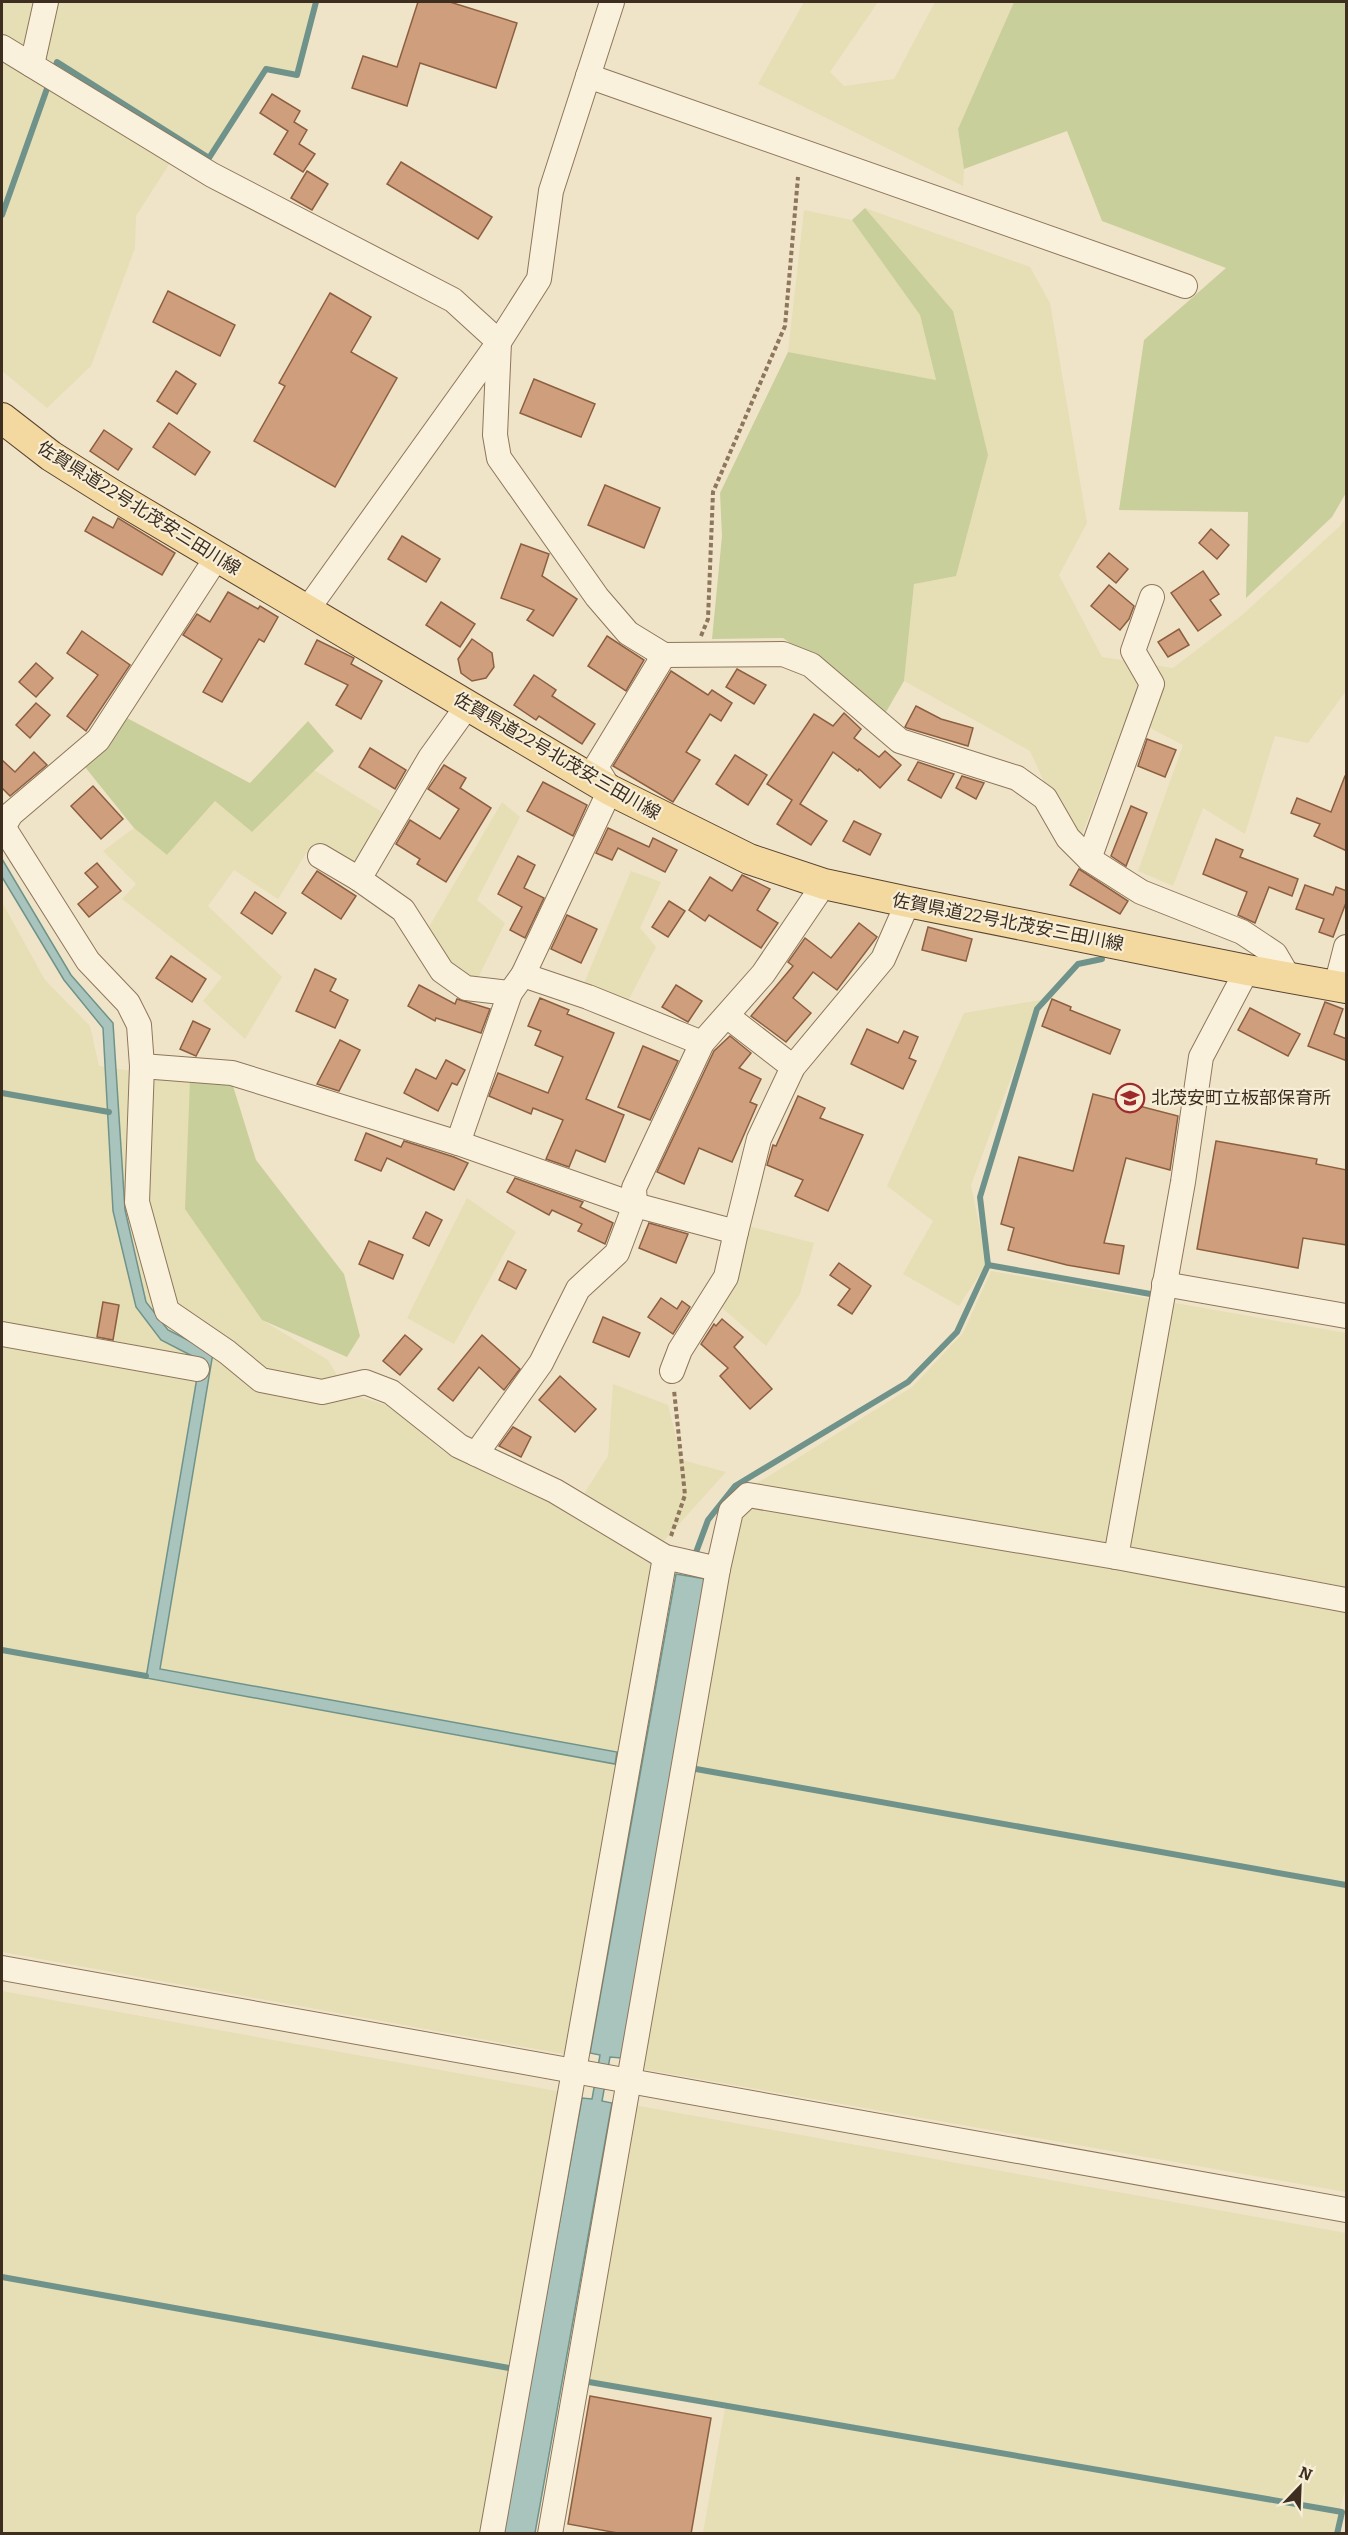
<svg xmlns="http://www.w3.org/2000/svg" width="1348" height="2535" font-family="Bitter,'Noto Sans JP',serif">
<style>
.farmland{fill:#e6deb5}
.green{fill:#c9cf9b}
.water{fill:#a9c4bc;stroke:#6f938a;stroke-width:1.5}
.lines{fill:none;stroke-linecap:round;stroke-linejoin:round}
.stream{stroke:#6f938a;stroke-width:6}
.building{fill:#cf9f7d;stroke:#8d5f41;stroke-width:1.5}
.minor-casing{stroke:#8d765c;stroke-width:26}
.major-casing{stroke:#5b4430;stroke-width:32}
.path{stroke:#8d765c;stroke-width:4;stroke-dasharray:4.5 3;stroke-linecap:butt}
.minor{stroke:#faf1dc;stroke-width:24}
.major{stroke:#f3d9a0;stroke-width:30}
.labels{text-anchor:middle;dominant-baseline:central;stroke-width:4.5;stroke-linejoin:round;paint-order:stroke}
.street-label{font-size:18px;fill:#3d2e20;stroke:#f7eed8}
.poi-label{font-size:18px;fill:#3d2e20;stroke:#f7eed8;text-anchor:start}
</style>
<rect width="100%" height="100%" fill="#f0e4c8"/>
<g class="farmland">
<polygon points="2,2 314,2 297,78 265,70 210,156 184,141 136,216 135,248 91,366 47,408 2,371"/>
<polygon points="804,2 878,2 830,72 844,86 894,79 935,2 1014,2 958,129 964,169 963,186 758,84"/>
<polygon points="865,208 1030,267 1050,303 1087,523 1059,575 1102,657 1173,668 1241,616 1340,526 1346,517 1346,691 1308,743 1275,736 1245,834 1203,808 1173,886 1138,871 1183,745 1127,716 1080,840 1045,784 1030,751 904,681 914,584 953,311"/>
<polygon points="804,210 852,220 920,315 936,380 788,352"/>
<polygon points="314,770 387,815 356,872 310,847 278,899 234,870 208,906 282,977 245,1039 203,1001 222,977 122,899 136,884 103,851 134,828 167,855 215,801 252,832"/>
<polygon points="502,802 520,817 477,900 505,923 476,982 445,966 426,932"/>
<polygon points="631,871 661,882 640,928 656,947 628,1001 582,988"/>
<polygon points="2,902 45,980 90,1026 99,1066 190,1080 262,1320 328,1360 348,1394 390,1406 445,1453 573,1511 608,1456 613,1384 668,1405 682,1460 726,1472 662,1543 569,2055 2,1952"/>
<polygon points="1040,1000 971,1185 987,1263 959,1306 903,1274 933,1221 887,1186 964,1013"/>
<polygon points="467,1198 516,1232 454,1344 407,1318"/>
<polygon points="748,1226 814,1243 800,1294 766,1346 721,1307 737,1282"/>
<polygon points="991,1271 1346,1333 1346,2192 642,2069 743,1492 912,1387 963,1333"/>
<polygon points="2,1991 562,2092 484,2533 2,2533"/>
<polygon points="634,2105 1346,2233 1346,2486 1334,2533 703,2533 725,2408 583,2383"/>
</g>
<g class="green">
<polygon points="1014,2 1346,2 1346,493 1332,517 1246,598 1248,512 1119,510 1144,340 1226,268 1102,221 1067,131 964,169 958,129"/>
<polygon points="865,208 953,311 988,455 956,576 914,584 904,681 886,712 783,638 712,639 722,536 720,493 788,352 936,380 920,315 852,220"/>
<polygon points="125,717 250,783 308,721 334,751 252,832 215,801 167,855 134,828 85,767"/>
<polygon points="190,1080 233,1086 256,1160 344,1274 360,1336 347,1357 262,1320 185,1209"/>
</g>
<g class="water">
<polygon points="2,859 71,975 113,1023 125,1210 146,1302 168,1330 213,1353 160,1669 617,1752 615,1764 146,1678 200,1360 161,1340 136,1307 113,1211 103,1028 64,980 2,877"/>
<polygon points="676,1574 706,1579 621,2058 610,2057 602,2101 612,2103 535,2533 503,2534 582,2098 592,2099 600,2055 590,2053"/>
</g>
<g class="lines">
<g class="stream">
<polyline points="53,73 57,62 209,158 266,69 297,75 316,2"/>
<polyline points="2,215 49,83"/>
<polyline points="2,1093 109,1112"/>
<polyline points="988,1265 1156,1295"/>
<polyline points="695,1555 708,1520 735,1486 908,1382 957,1332 988,1265 980,1197 1037,1009 1078,964 1102,959"/>
<polyline points="2,1650 146,1676"/>
<polyline points="696,1769 1346,1885"/>
<polyline points="2,2277 509,2368"/>
<polyline points="589,2382 1342,2512 1337,2534"/>
</g>
</g>
<g class="building">
<polygon points="418,2 450,2 517,23 496,88 420,63 407,106 352,88 363,56 397,67"/>
<polygon points="272,94 300,111 294,122 307,130 299,144 315,154 303,172 274,154 288,131 260,113"/>
<polygon points="401,162 492,217 478,239 387,184"/>
<polygon points="307,171 328,184 312,210 291,198"/>
<polygon points="168,291 235,325 220,356 153,322"/>
<polygon points="330,293 371,317 351,352 397,378 335,487 254,441 285,386 279,383"/>
<polygon points="176,371 196,384 177,414 157,401"/>
<polygon points="534,379 595,404 581,437 520,413"/>
<polygon points="169,423 210,452 195,475 153,447"/>
<polygon points="104,430 132,449 118,470 90,451"/>
<polygon points="605,485 660,508 644,548 588,525"/>
<polygon points="93,517 113,528 118,518 175,553 162,575 85,531"/>
<polygon points="1211,529 1229,545 1217,559 1199,543"/>
<polygon points="402,536 440,559 426,582 388,559"/>
<polygon points="521,544 549,554 542,576 577,599 553,636 527,620 534,610 501,598"/>
<polygon points="1109,553 1128,569 1116,583 1097,567"/>
<polygon points="1203,571 1219,594 1210,600 1221,615 1198,631 1171,593"/>
<polygon points="1109,585 1134,606 1129,619 1120,630 1091,606"/>
<polygon points="228,592 258,609 260,606 278,617 264,642 259,639 222,702 203,692 222,659 183,635 197,614 210,622"/>
<polygon points="441,602 475,624 460,647 426,625"/>
<polygon points="1179,629 1189,645 1168,657 1158,642"/>
<polygon points="82,631 130,665 86,731 67,716 98,675 67,653"/>
<polygon points="607,636 644,660 626,691 588,666"/>
<polygon points="472,639 492,653 494,667 486,678 472,681 461,673 458,659"/>
<polygon points="317,640 354,658 351,664 382,681 361,719 336,705 348,685 305,664"/>
<polygon points="36,663 53,678 36,697 19,682"/>
<polygon points="737,669 766,685 754,704 726,687"/>
<polygon points="671,671 708,695 712,690 732,703 721,721 710,714 686,752 700,760 673,802 613,766"/>
<polygon points="534,675 556,690 552,696 595,724 582,744 539,716 536,720 514,705"/>
<polygon points="36,703 50,715 30,738 16,725"/>
<polygon points="916,706 941,719 973,728 968,746 907,728 905,727"/>
<polygon points="844,713 861,729 854,738 879,757 885,751 901,765 880,788 859,769 858,771 833,752 800,804 827,821 811,845 777,824 792,800 767,784 814,714 833,726"/>
<polygon points="1147,739 1176,750 1165,777 1138,766"/>
<polygon points="370,748 406,770 395,789 359,767"/>
<polygon points="34,752 47,765 10,796 2,788 2,760 15,772"/>
<polygon points="735,755 767,775 748,805 716,784"/>
<polygon points="918,762 954,774 941,798 908,780"/>
<polygon points="444,765 466,778 460,788 491,808 446,882 417,864 420,859 396,844 410,820 440,839 459,809 428,789"/>
<polygon points="962,776 984,783 976,799 956,788"/>
<polygon points="1345,776 1347,776 1347,851 1314,836 1320,824 1291,813 1297,798 1331,812"/>
<polygon points="543,782 587,805 573,836 527,811"/>
<polygon points="93,786 123,819 101,839 71,806"/>
<polygon points="1131,806 1147,813 1126,866 1111,856"/>
<polygon points="854,821 881,834 870,855 843,841"/>
<polygon points="608,828 649,847 653,838 677,850 665,872 618,848 612,860 596,853"/>
<polygon points="1216,839 1243,850 1240,857 1298,879 1292,896 1269,887 1255,923 1238,915 1247,892 1203,874"/>
<polygon points="518,856 535,865 524,888 544,898 525,938 510,930 522,907 498,894"/>
<polygon points="97,863 121,891 89,917 78,904 98,887 85,873"/>
<polygon points="1079,869 1128,901 1120,914 1070,885"/>
<polygon points="317,871 356,896 341,919 302,893"/>
<polygon points="742,875 770,889 757,910 778,923 761,948 709,915 705,921 689,910 710,877 732,891"/>
<polygon points="1305,885 1333,895 1336,887 1347,891 1347,900 1333,937 1319,932 1324,919 1296,909"/>
<polygon points="255,892 286,913 272,934 241,913"/>
<polygon points="669,901 685,911 668,937 652,927"/>
<polygon points="567,915 597,929 581,963 551,949"/>
<polygon points="859,923 877,937 837,990 813,972 793,998 811,1013 786,1042 751,1016 793,966 788,962 805,938 831,958"/>
<polygon points="928,927 972,939 966,961 922,950"/>
<polygon points="171,956 206,979 192,1002 156,978"/>
<polygon points="315,969 336,979 330,991 348,1000 335,1028 296,1011"/>
<polygon points="419,985 455,1004 457,999 490,1009 481,1033 436,1018 435,1021 408,1006"/>
<polygon points="676,985 702,1001 688,1022 662,1007"/>
<polygon points="540,998 569,1010 567,1014 614,1033 586,1099 624,1115 605,1162 576,1150 569,1167 546,1159 563,1120 533,1108 531,1114 489,1096 498,1073 548,1093 563,1057 535,1045 541,1031 528,1026"/>
<polygon points="1052,999 1071,1007 1070,1010 1120,1030 1110,1054 1042,1026"/>
<polygon points="1325,1002 1343,1009 1334,1034 1347,1039 1347,1061 1308,1046"/>
<polygon points="1250,1008 1300,1034 1288,1056 1238,1030"/>
<polygon points="193,1021 210,1029 196,1056 180,1049"/>
<polygon points="867,1029 898,1043 904,1031 918,1037 909,1058 916,1061 903,1089 851,1064"/>
<polygon points="730,1036 751,1053 739,1068 761,1079 750,1102 757,1105 732,1162 699,1148 684,1184 657,1172 714,1051"/>
<polygon points="340,1040 360,1050 339,1091 317,1084"/>
<polygon points="643,1046 678,1061 650,1120 618,1107"/>
<polygon points="446,1060 465,1070 457,1085 452,1083 438,1111 404,1093 416,1069 436,1079"/>
<polygon points="1093,1094 1178,1116 1170,1170 1126,1158 1104,1243 1124,1246 1119,1274 1067,1265 1008,1250 1014,1228 1001,1224 1019,1157 1073,1171"/>
<polygon points="798,1096 825,1108 820,1118 863,1135 828,1211 795,1196 803,1180 767,1165 773,1145 776,1146"/>
<polygon points="366,1133 401,1147 404,1141 454,1157 468,1163 454,1190 387,1158 381,1171 355,1160"/>
<polygon points="1216,1141 1317,1159 1316,1164 1347,1170 1347,1245 1303,1238 1298,1268 1197,1249"/>
<polygon points="515,1178 583,1202 580,1207 613,1223 605,1244 578,1231 582,1224 552,1210 549,1215 507,1192"/>
<polygon points="426,1212 442,1220 429,1246 413,1238"/>
<polygon points="649,1223 688,1234 676,1263 639,1248"/>
<polygon points="369,1241 403,1255 393,1279 359,1264"/>
<polygon points="508,1261 526,1270 516,1289 499,1280"/>
<polygon points="839,1263 871,1286 852,1314 838,1305 850,1289 830,1275"/>
<polygon points="661,1298 677,1309 682,1301 690,1307 673,1334 648,1317"/>
<polygon points="103,1302 119,1305 113,1340 97,1337"/>
<polygon points="603,1317 640,1333 629,1357 593,1342"/>
<polygon points="722,1319 743,1337 734,1347 772,1389 750,1409 720,1376 728,1368 701,1344 714,1324 716,1326"/>
<polygon points="405,1335 422,1349 400,1375 383,1361"/>
<polygon points="482,1335 520,1369 504,1390 479,1367 453,1401 438,1389"/>
<polygon points="560,1376 596,1409 575,1432 539,1400"/>
<polygon points="513,1427 531,1437 521,1457 499,1446"/>
<polygon points="590,2396 711,2418 691,2534 623,2534 568,2524"/>
</g>
<g class="lines">
<g class="minor-casing">
<g id="minor">
<polyline points="2,47 212,175 453,300 499,342 495,435 499,458 597,597 628,633 664,655 783,654 811,665 900,741 1017,778 1045,798 1068,838 1089,859 1141,892 1242,932 1275,954 1289,978"/>
<polyline points="32,65 46,2"/>
<polyline points="588,76 1185,286"/>
<polyline points="307,610 499,342 539,279 551,191 612,2"/>
<polyline points="2,825 88,961 128,1003 139,1025 142,1066 137,1202 167,1311 227,1352 261,1380 322,1392 365,1382 391,1392 459,1446 555,1491 665,1557 718,1569"/>
<polyline points="2,829 11,814 98,740 217,557"/>
<polyline points="320,856 359,879 403,910 442,971 466,988 510,993"/>
<polyline points="1089,859 1152,684 1133,651 1152,597"/>
<polyline points="359,879 430,758 468,705"/>
<polyline points="523,975 588,997 702,1043"/>
<polyline points="1336,986 1346,947"/>
<polyline points="727,1016 793,1067"/>
<polyline points="142,1066 232,1073 458,1143 635,1205 736,1232 759,1139 793,1067 883,959 908,902"/>
<polyline points="458,1143 510,993 523,975 610,790 596,767 664,655"/>
<polyline points="1164,1284 1346,1316"/>
<polyline points="2,1334 197,1369"/>
<polyline points="672,1371 680,1350 726,1277 736,1232"/>
<polyline points="476,1454 541,1363 578,1289 617,1253 635,1205 634,1188 702,1043 763,974 824,884"/>
<polyline points="1116,1557 1183,1182 1201,1057 1247,970"/>
<polyline points="2,1968 1346,2210"/>
<polyline points="492,2534 665,1557"/>
<polyline points="550,2534 718,1569 731,1511 748,1495 1116,1557 1346,1600"/>
</g>
</g>
<g class="major-casing">
<polyline id="major" points="2,418 51,456 113,495 610,790 749,859 824,884 908,902 1247,970 1346,988"/>
</g>
<g class="path">
<polyline points="701,636 708,619 713,492 785,326 798,177"/>
<polyline points="671,1536 685,1495 674,1390"/>
</g>
<use href="#minor" class="minor"/>
<use href="#major" class="major"/>
</g>
<defs>
<g id="school-ring" transform="scale(1.5)"><circle r="9.5" fill="#f7eed8" stroke="#9e2a2b" stroke-width="1.5"/><path d="M0-5L7-2L0 1L-7-2ZM-4 1L0 2.5L4 1V4Q0 6-4 4Z" fill="#9e2a2b"/></g>
</defs>
<g fill-rule="evenodd">
<use href="#school-ring" x="1130" y="1098"/>
</g>
<g class="labels">
<g class="street-label">
<text transform="translate(139 508) rotate(32)">佐賀県道22号北茂安三田川線</text>
<text transform="translate(557 756) rotate(30)">佐賀県道22号北茂安三田川線</text>
<text transform="translate(1008 922) rotate(11)">佐賀県道22号北茂安三田川線</text>
</g>
<g class="poi-label">
<text x="1151" y="1098">北茂安町立板部保育所</text>
</g>
</g>
<rect width="1348" height="2535" fill="none" stroke="#3d2e20" stroke-width="6"/>
<g transform="translate(1300 2487) rotate(23)" stroke="#f7eed8" stroke-width="4.5" paint-order="stroke">
<path d="M0-4.5L10 22L0 15L-10 22Z" fill="#3d2e20"/>
<text y="-9" font-size="16" font-weight="bold" text-anchor="middle" fill="#3d2e20">N</text>
</g>
</svg>
